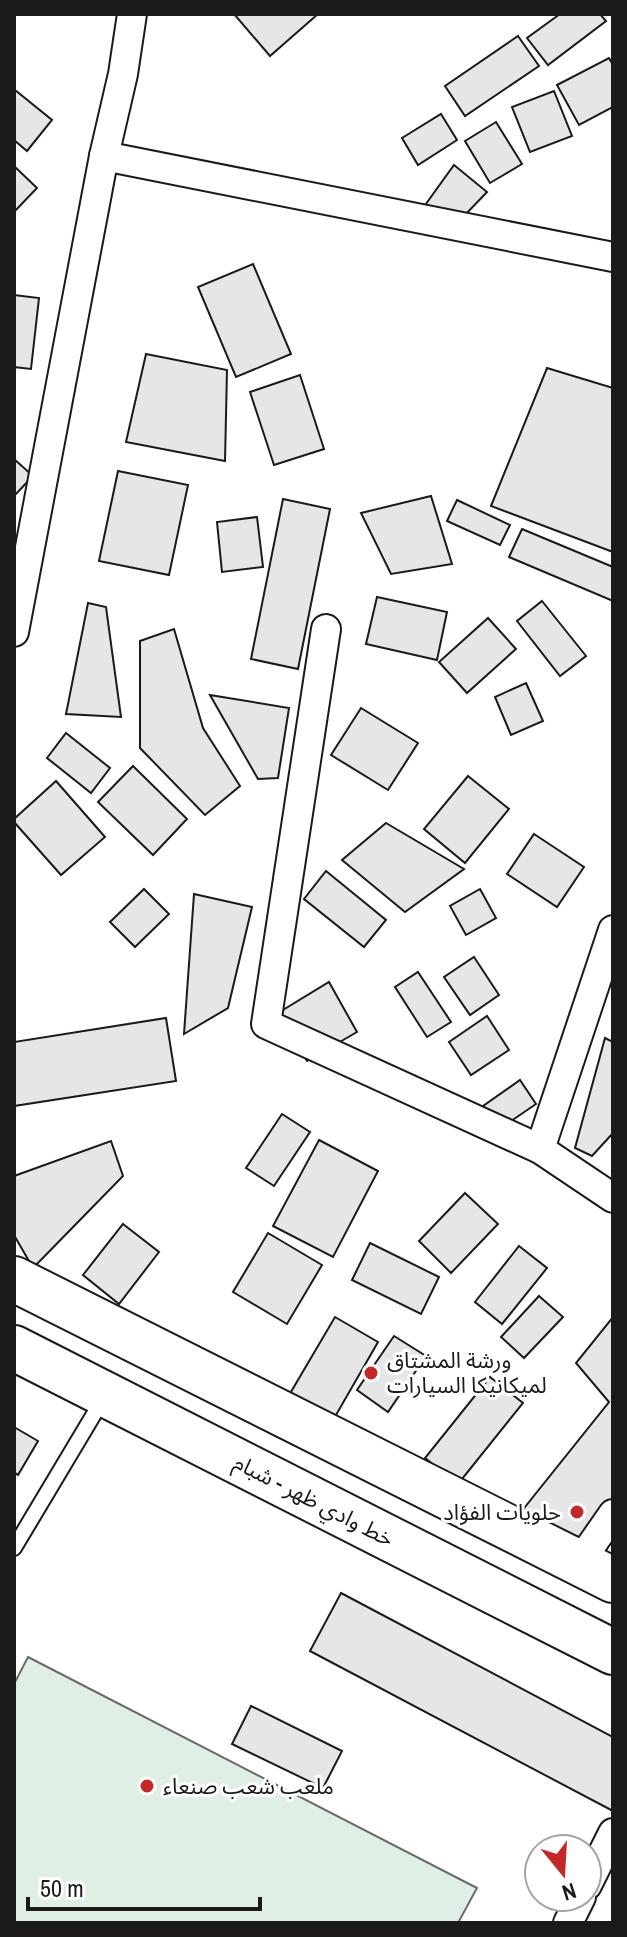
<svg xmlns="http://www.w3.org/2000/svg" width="627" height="1937" font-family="'Archivo Narrow','Noto Sans Arabic',sans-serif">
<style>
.pitch{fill:#e0efe3;stroke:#6a6a6a;stroke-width:2}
.building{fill:#e6e6e6;stroke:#1a1a1a;stroke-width:2}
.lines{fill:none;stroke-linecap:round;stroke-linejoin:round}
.service-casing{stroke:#1a1a1a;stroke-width:18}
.minor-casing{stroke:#1a1a1a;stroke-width:32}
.primary-casing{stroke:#1a1a1a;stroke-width:48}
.service{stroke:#fff;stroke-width:14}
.minor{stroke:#fff;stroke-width:28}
.primary{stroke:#fff;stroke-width:44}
.poi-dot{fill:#c62828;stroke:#fff;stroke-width:3}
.labels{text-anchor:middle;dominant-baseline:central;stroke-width:6;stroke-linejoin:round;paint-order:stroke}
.poi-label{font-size:22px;fill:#1a1a1a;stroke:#fff;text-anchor:start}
.street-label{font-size:22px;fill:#1a1a1a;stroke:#fff}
</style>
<rect width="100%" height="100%" fill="#fff"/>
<polygon class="pitch" points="28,1657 477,1888 458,1923 14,1923 14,1684"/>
<g class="building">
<polygon points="234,14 318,14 270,56"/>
<polygon points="560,14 600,14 606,21 548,65 527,38"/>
<polygon points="518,36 539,66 465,116 445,86"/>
<polygon points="609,58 613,65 613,107 579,125 557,85"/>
<polygon points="15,90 52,120 27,151 14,140"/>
<polygon points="554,91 572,136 530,152 512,107"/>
<polygon points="441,114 457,140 418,165 402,138"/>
<polygon points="496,122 522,164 490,183 465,141"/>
<polygon points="454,165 487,192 465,215 423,208"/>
<polygon points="14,166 37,188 14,212"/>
<polygon points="253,264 291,354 236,377 198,287"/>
<polygon points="14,295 39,298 31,369 14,367"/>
<polygon points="146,354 227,370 225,461 126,442"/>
<polygon points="547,368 613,388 613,552 491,506"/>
<polygon points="300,375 324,449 274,465 250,392"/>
<polygon points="14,459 33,476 14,496"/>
<polygon points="118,471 188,485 169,575 99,561"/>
<polygon points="431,496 452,564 391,574 361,513"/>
<polygon points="283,499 330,509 298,669 251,659"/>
<polygon points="457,500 510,525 500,545 447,521"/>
<polygon points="257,517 263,567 222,572 217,522"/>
<polygon points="522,529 613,567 613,601 509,557"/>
<polygon points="377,597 447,612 437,660 366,644"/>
<polygon points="542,601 586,656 560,676 517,621"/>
<polygon points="88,603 106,607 121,717 66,714"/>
<polygon points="488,618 516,649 467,693 439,662"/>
<polygon points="174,629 203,728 240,786 205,815 140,748 140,641"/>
<polygon points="526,683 543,721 511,735 495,697"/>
<polygon points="210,695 289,708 278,778 258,779"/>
<polygon points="361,708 418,743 388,790 331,755"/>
<polygon points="66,733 110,768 91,793 47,758"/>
<polygon points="133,766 187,819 153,855 98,802"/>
<polygon points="468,776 509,809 465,863 424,829"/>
<polygon points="56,781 105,837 61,875 14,822 14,819"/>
<polygon points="386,823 464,869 405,912 342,860"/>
<polygon points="534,834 584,867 557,907 507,874"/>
<polygon points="326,871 386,920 364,947 304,899"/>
<polygon points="144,889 169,914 135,947 110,922"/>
<polygon points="480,889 496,918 466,935 450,906"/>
<polygon points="194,894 252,907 228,1008 184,1034"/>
<polygon points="474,957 499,995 470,1015 444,977"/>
<polygon points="418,972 451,1022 427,1037 395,987"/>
<polygon points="329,982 357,1032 307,1061 278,1013"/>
<polygon points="487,1016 509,1050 471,1075 449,1042"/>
<polygon points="166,1018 176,1081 14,1106 14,1042"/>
<polygon points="605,1038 613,1042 613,1133 592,1156 575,1148"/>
<polygon points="520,1080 536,1104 492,1134 476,1111"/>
<polygon points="282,1114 310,1132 274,1186 246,1168"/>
<polygon points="319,1140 378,1171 333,1257 273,1226"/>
<polygon points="111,1141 123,1176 33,1268 14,1235 14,1176"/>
<polygon points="465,1193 498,1224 451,1273 419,1241"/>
<polygon points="123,1224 159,1252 119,1304 83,1275"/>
<polygon points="268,1233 322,1265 287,1324 233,1292"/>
<polygon points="370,1243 439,1277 421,1314 352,1280"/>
<polygon points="519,1246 547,1268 502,1324 475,1302"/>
<polygon points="539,1296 563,1317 524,1358 501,1337"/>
<polygon points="335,1317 378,1342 332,1422 288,1397"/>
<polygon points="613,1317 613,1500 583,1539 521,1512 609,1402 576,1363"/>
<polygon points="394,1336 426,1356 388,1412 357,1390"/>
<polygon points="490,1377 523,1403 458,1484 425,1458"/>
<polygon points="14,1427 38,1441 18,1475 14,1472"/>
<polygon points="341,1593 613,1737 613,1811 310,1651"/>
<polygon points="251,1706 342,1751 323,1788 232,1744"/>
</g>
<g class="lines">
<g class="service-casing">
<polyline id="service" points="14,1548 103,1399"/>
</g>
<g class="minor-casing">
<g id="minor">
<polyline points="104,156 613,257"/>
<polyline points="326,629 266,1024 540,1149"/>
<polyline points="14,632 104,156 123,74 132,14"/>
<polyline points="613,930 540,1149 613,1198"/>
<polyline points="579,1563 613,1514"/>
<polyline points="587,1885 613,1833"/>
<polyline points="568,1923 581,1897"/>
</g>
</g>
<g class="primary-casing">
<g id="primary">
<polyline points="14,1279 613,1580"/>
<polyline points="14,1348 613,1652"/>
</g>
</g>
<use href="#service" class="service"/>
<use href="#minor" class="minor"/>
<use href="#primary" class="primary"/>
</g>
<g class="poi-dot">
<circle cx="371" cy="1373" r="8"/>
<circle cx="577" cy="1512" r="8"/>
<circle cx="147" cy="1786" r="8"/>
</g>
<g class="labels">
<g class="poi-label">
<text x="387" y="1360">ورشة المشتاق<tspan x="387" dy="25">لميكانيكا السيارات</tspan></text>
<text x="561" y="1512" text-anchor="end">حلويات الفؤاد</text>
<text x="163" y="1786">ملعب شعب صنعاء</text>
</g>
<g class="street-label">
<text transform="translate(314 1500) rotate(27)">خط وادي ظهر - شبام</text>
</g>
</g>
<rect width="627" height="1937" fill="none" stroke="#1a1a1a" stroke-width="32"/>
<g transform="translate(563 1873) rotate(162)"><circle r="38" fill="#ffffff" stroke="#a3a3a3" stroke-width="2"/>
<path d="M0-6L14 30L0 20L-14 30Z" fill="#c62828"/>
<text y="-12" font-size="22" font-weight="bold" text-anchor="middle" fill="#1a1a1a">N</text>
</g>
<path d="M28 1897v12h232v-12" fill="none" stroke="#1a1a1a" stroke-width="4"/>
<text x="40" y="1897" font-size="24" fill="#1a1a1a" stroke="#ffffff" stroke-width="6" paint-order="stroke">50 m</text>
</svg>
